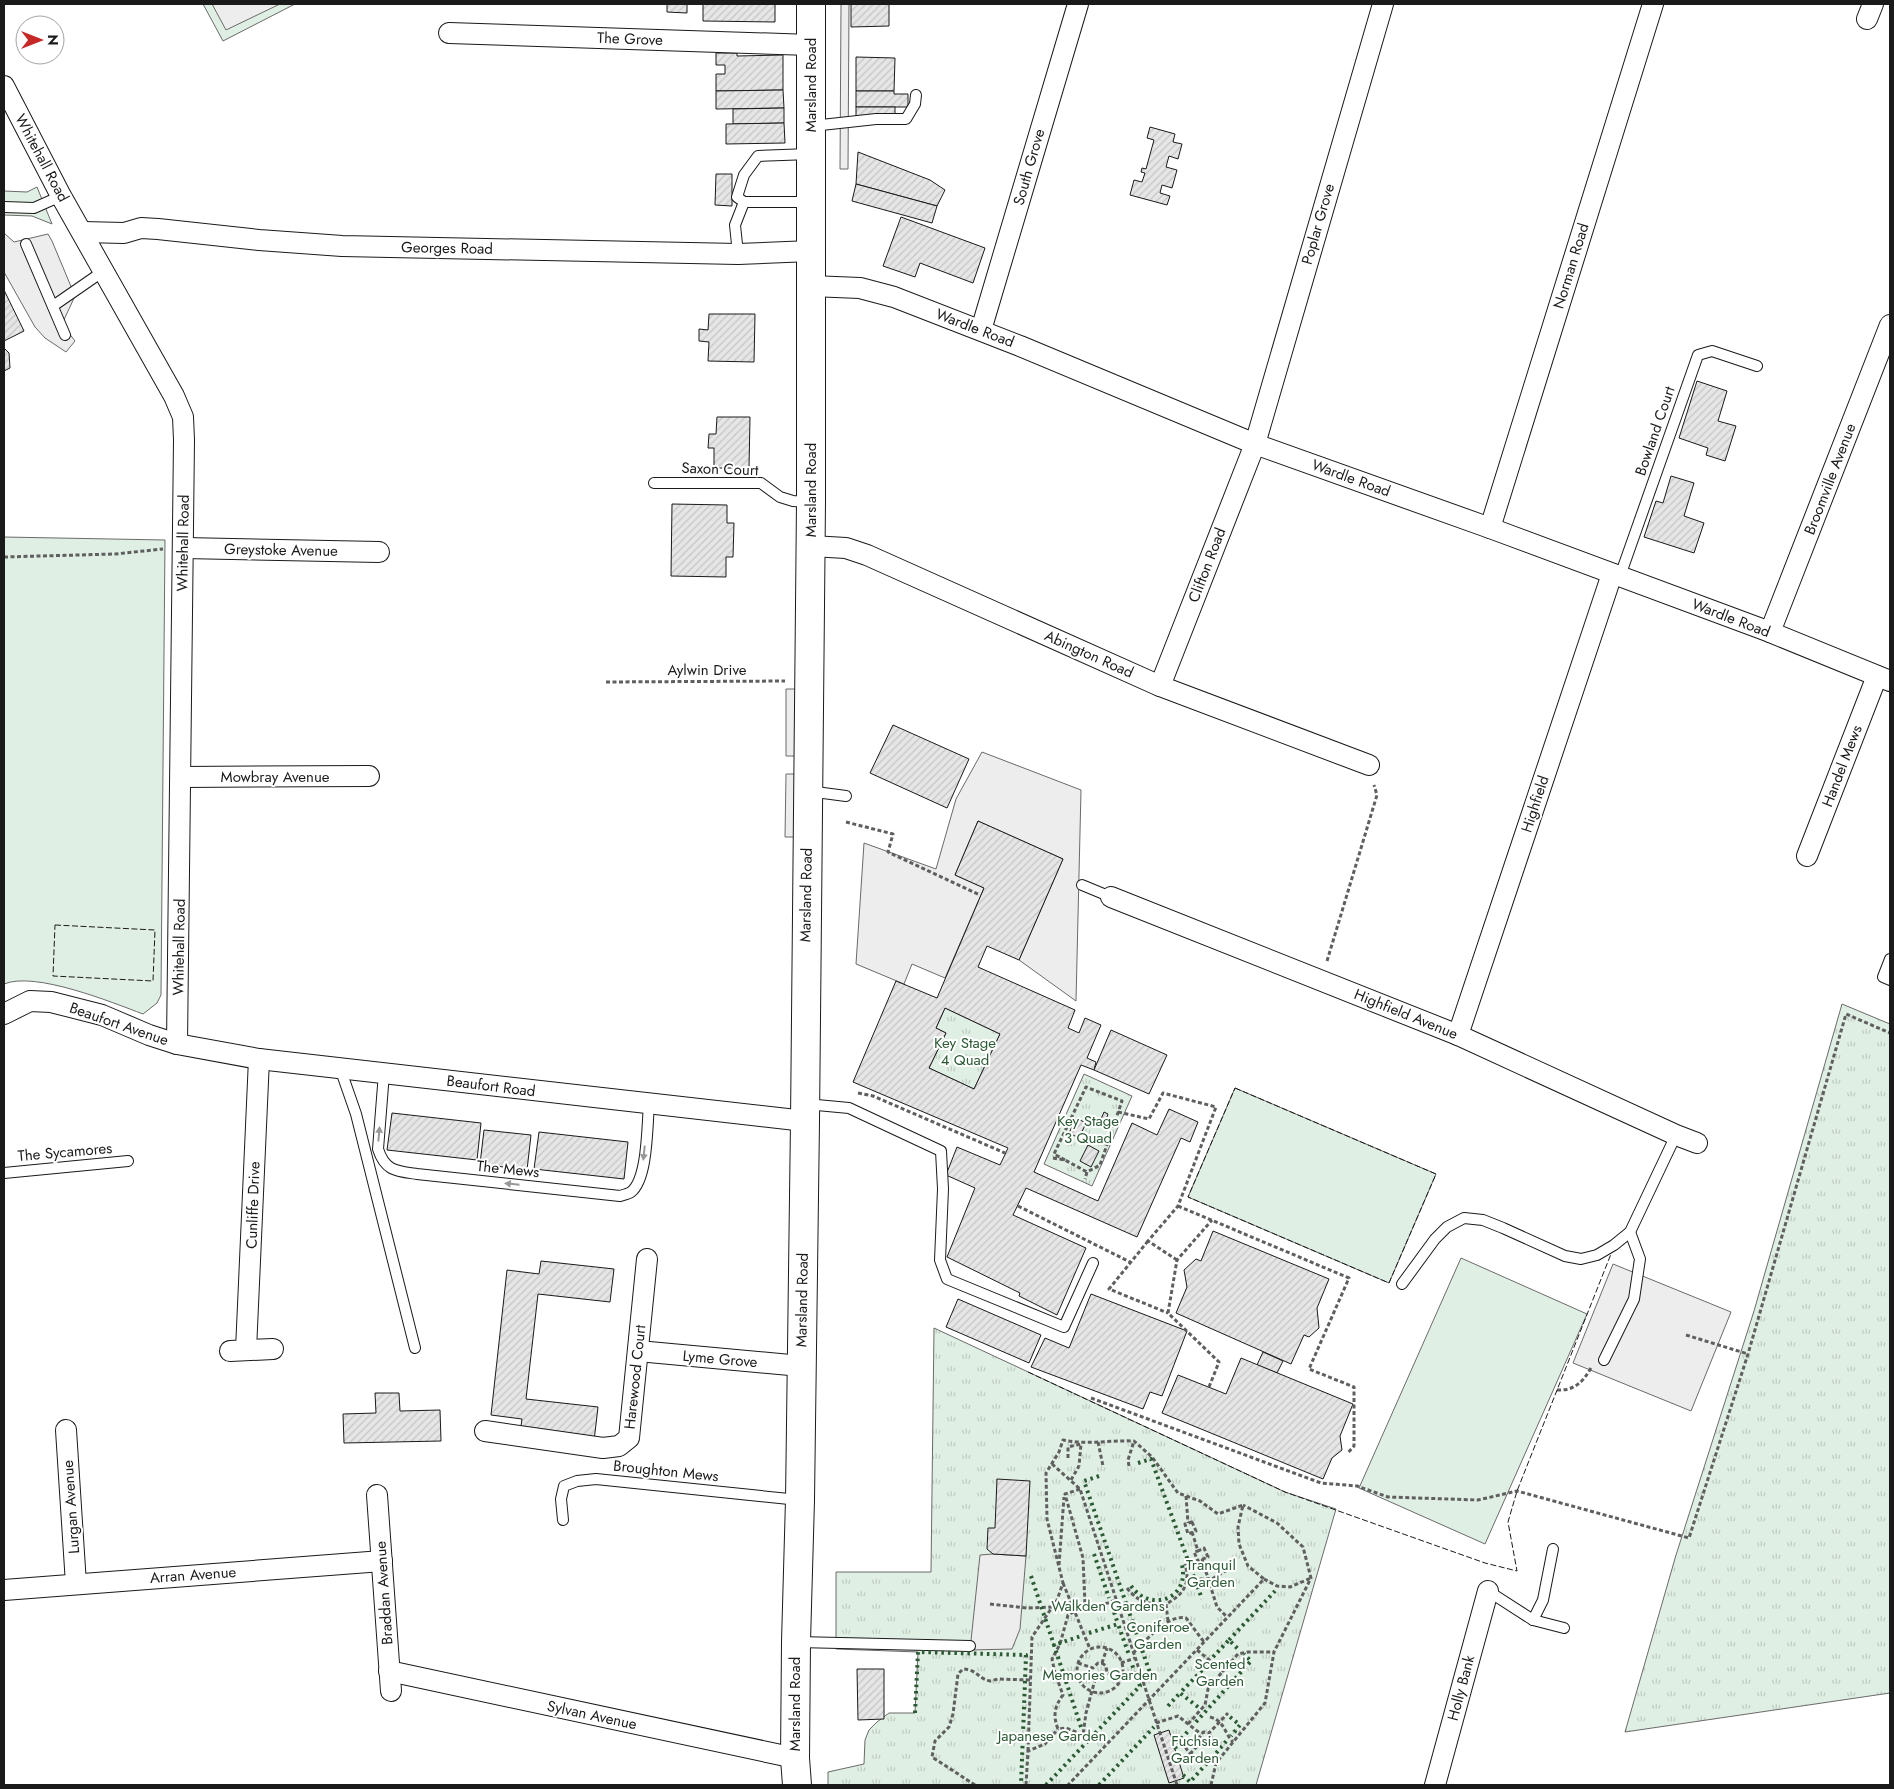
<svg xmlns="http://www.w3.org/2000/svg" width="1894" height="1789" font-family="Jost,sans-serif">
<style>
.green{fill:#e0efe3;stroke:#6a6a6a}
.park{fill:url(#park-tufts);stroke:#6a6a6a}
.parking{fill:#ededed;stroke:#6a6a6a}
.building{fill:url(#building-hatch);stroke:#1a1a1a;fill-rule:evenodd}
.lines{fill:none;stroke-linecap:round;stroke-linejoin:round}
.lane-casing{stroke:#1a1a1a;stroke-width:12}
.street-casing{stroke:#1a1a1a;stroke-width:22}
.primary-casing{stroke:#1a1a1a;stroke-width:30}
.path{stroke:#5f5f5f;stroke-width:3;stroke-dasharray:4 2.5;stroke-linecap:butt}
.lane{stroke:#fff;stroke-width:10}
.street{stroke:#fff;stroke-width:20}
.primary{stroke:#fff;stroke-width:28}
.hedge{stroke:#2b5a34;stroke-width:4;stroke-dasharray:2.5 4;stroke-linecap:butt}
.fence{stroke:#1a1a1a;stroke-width:1;stroke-dasharray:6 2.5;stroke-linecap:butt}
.oneway{fill:#989898}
.labels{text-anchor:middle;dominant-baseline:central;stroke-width:4;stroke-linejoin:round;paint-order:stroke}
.street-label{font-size:15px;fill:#1a1a1a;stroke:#fff}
.park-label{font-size:15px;fill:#2b5a34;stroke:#fff}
</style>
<defs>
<pattern id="park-tufts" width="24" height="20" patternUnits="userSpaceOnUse" patternTransform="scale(1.25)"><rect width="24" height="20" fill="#e0efe3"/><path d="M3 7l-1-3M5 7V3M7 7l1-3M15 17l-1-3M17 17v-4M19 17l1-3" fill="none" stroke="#c0ccc2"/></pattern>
<pattern id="building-hatch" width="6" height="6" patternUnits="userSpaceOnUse" patternTransform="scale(1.25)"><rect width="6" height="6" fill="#e6e6e6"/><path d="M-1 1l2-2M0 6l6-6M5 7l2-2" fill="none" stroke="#c5c5c5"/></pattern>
</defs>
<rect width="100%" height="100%" fill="#fff"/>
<g class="green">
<polygon points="203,4 295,4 223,41"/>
<polygon points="37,187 52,224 32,216 4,215 4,191 27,192"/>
<path d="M4,537L165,540L161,995L157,1003L143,1014C111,1002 35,971 4,984Z"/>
<polygon points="1235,1088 1436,1174 1389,1283 1188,1197"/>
<polygon points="1461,1258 1587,1314 1485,1544 1359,1488"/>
</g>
<g class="park">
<polygon points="1842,1004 1890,1024 1890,1693 1625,1732 1676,1555 1754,1311"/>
<polygon points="945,1008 1000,1034 974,1089 929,1068 946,1033 936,1028"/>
<polygon points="1084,1074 1132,1096 1092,1186 1044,1164"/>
<polygon points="934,1328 1285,1492 1336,1509 1256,1785 828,1785 828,1772 864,1764 865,1740 869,1730 877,1722 889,1713 915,1713 918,1652 836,1649 836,1572 931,1572"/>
</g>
<g class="parking">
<polygon points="212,4 280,4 226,30"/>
<polygon points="841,4 849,4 848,169 840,169"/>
<polygon points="4,233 14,242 48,234 52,241 75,296 62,324 75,341 66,352 45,338 35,327 4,272"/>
<polygon points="786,689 801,689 800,756 786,756"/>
<polygon points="982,752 1081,790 1076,1001 1019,960 1063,859 978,821 955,875 984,888 945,978 912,964 904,984 856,964 864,843 936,869 956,799"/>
<polygon points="786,774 800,774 800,837 785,837"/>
<polygon points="1613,1264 1731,1312 1691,1411 1573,1363"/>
<polygon points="993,1554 1026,1556 1020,1629 1012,1649 970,1650 980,1555"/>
</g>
<g class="building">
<polygon points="667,4 687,4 687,13 667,12"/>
<polygon points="703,4 775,4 775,22 703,21"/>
<polygon points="851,4 889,4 889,26 851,27"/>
<polygon points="716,53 737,53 737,56 783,55 783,90 716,91 716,74 725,74 725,65 716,65"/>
<polygon points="856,57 895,58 894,91 856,91"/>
<polygon points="783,90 784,108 716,109 716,91"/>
<polygon points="856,91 894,91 894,94 908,94 908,107 856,107"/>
<rect x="856" y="107" width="39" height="9"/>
<polygon points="784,108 784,123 733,124 733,109"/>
<polygon points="784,123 785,143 726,144 726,124"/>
<polygon points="1150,127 1175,134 1173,142 1182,144 1178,159 1169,156 1166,167 1177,170 1172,188 1162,185 1160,193 1170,196 1167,205 1130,195 1134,180 1142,182 1145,173 1141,172 1142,168 1146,169 1154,140 1147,138"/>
<polygon points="858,152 930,180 945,190 937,206 856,184"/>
<polygon points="716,174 732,174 732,206 715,205"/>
<polygon points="856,184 937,206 932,223 852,201"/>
<polygon points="901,217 985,248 973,283 920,263 915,277 883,266"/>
<polygon points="4,290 24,331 4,341"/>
<polygon points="709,314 755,314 754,362 708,361 709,342 699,341 699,329 708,330"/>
<polygon points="4,348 9,353 10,368 4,371"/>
<polygon points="1697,381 1727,391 1718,421 1736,426 1725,461 1706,455 1708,448 1679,438"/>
<polygon points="717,417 750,417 749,468 714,468 714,448 708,448 709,434 716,434"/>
<polygon points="1671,476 1694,483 1684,516 1704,523 1694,553 1644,537 1656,501 1663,503"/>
<polygon points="672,504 727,505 727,523 734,523 733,557 726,557 726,577 671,576"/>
<polygon points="893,725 969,759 947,808 870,773"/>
<path d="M978,821L1063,859L1019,960L987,946L978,967L1075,1010L1068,1028L1079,1033L1085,1018L1101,1025L1087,1058L1096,1062L1094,1070L1081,1065L1034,1172L1098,1201L1132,1123L1157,1135L1169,1109L1198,1122L1190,1142L1181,1138L1137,1237L1026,1188L1013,1215L1086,1248L1057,1315L1019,1296L1020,1293L947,1257L975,1188L946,1175L957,1147L1000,1165L1008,1148L853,1082L896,981L937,998L984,888L955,875ZM945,1008L1000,1034L974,1089L929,1068L946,1033L936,1028Z"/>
<polygon points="1111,1030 1167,1055 1149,1094 1094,1070"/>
<polygon points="1104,1112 1108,1114 1104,1126 1099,1124"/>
<polygon points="392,1113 481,1123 477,1160 387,1150"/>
<polygon points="1076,1118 1086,1123 1079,1138 1069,1133"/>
<polygon points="484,1130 531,1135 527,1170 480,1164"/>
<polygon points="539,1132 628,1142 624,1179 534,1169"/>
<polygon points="1088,1145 1099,1151 1091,1167 1080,1161"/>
<polygon points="1213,1231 1329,1279 1317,1308 1319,1328 1309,1337 1304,1335 1291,1364 1176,1313 1187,1287 1184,1270 1196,1259 1201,1261"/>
<polygon points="541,1261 614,1269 610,1302 538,1294 526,1399 598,1407 594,1441 520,1433 522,1419 491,1415 507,1270 539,1274"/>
<polygon points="1091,1294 1187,1331 1162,1396 1150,1392 1143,1409 1031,1367 1045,1338 1069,1348"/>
<polygon points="958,1299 1041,1335 1029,1363 946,1327"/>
<polygon points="1263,1352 1283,1361 1277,1373 1257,1365"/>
<polygon points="1241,1358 1353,1404 1340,1436 1342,1450 1332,1458 1323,1479 1162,1413 1178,1375 1226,1394"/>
<polygon points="375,1393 399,1393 400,1411 440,1410 441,1441 344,1443 343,1414 376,1413"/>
<polygon points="997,1479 1030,1481 1026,1556 993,1554 987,1549 988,1528 995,1528"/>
<polygon points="857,1669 884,1669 884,1719 858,1720"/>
<polygon points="1169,1730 1184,1778 1169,1783 1154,1735"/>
</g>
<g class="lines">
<g class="lane-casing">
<g id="lane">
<polyline points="812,126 876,119 906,119 915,104 916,95"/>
<polyline points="810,154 758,156 744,175 737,197 744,202 811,202"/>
<polyline points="4,207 34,208 61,196"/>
<polyline points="26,244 65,335"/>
<polyline points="738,254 735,225 744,202"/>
<polyline points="53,306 105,270"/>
<polyline points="654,483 761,483 780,497 793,501 810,502"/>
<polyline points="1620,576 1698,355 1712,351 1757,366"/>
<polyline points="808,791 846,796"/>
<polyline points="1082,885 1111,897"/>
<polyline points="1890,959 1883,977 1890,980"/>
<polyline points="340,1068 356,1114 415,1348"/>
<path d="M384,1073L378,1149C385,1171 396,1171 417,1174L620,1196C623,1195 628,1194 631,1192C648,1179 647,1125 649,1105"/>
<polyline points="806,1104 849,1108 941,1151 943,1189 940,1260 947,1279 1064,1327 1093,1263"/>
<polyline points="4,1173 128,1161"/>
<polyline points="1402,1284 1435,1239 1447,1227 1464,1218 1483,1220 1503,1228 1565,1256 1581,1259 1597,1255 1614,1245 1630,1232 1676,1135"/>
<polyline points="1604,1360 1634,1299 1640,1259 1630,1232"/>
<polyline points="563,1520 561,1499 564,1486 577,1481 596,1479 799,1500"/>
<polyline points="1488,1591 1533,1620 1564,1628"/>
<polyline points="1533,1620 1543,1600 1553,1549"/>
<polyline points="797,1642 970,1646"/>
</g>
</g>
<g class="street-casing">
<g id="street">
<polyline points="1867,19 1873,4"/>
<polyline points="449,33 811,45"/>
<polyline points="4,86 61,196 174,396 183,417 184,440 177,1044"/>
<polyline points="83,232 124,233 141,228 158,229 259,240 342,246 738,254 811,251"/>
<polyline points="811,286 860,288 894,297 1020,346 1255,444 1490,528 1770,632 1890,681"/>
<polyline points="981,330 1078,4"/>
<polyline points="1490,528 1653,4"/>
<polyline points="811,546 846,548 867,555 1160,686 1369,765"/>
<polyline points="184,548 379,552"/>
<polyline points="1770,632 1890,325"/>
<polyline points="1160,686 1255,444 1383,4"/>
<polyline points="181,777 369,776"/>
<polyline points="1807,856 1877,676"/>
<polyline points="1111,897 1458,1035 1676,1135 1697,1143"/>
<polyline points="4,1014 30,1001 51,1002 102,1015 149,1035 177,1044 259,1059 805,1121"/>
<polyline points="1458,1035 1612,574"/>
<polyline points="246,1350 259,1059"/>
<polyline points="230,1351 273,1349"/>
<polyline points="638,1351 801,1366"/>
<polyline points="66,1430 76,1584"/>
<polyline points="485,1431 603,1448 619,1446 629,1438 647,1259"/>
<polyline points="377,1495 391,1691"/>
<polyline points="4,1590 382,1561"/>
<polyline points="389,1671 795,1758"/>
<polyline points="1435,1785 1488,1591"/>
</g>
</g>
<g class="primary-casing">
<polyline id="primary" points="797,1785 795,1758 796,1642 800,1500 805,1121 811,502 811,4"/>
</g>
<g class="path">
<polyline points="4,557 115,554 163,549"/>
<polyline points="606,682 785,681"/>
<polyline points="846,822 893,834 888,852 980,895"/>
<polyline points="1327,961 1377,795 1374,785"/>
<polyline points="858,1093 873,1096 1005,1153"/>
<polyline points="1118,1112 1149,1119 1163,1093 1216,1107 1178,1206 1148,1241 1177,1260"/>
<polyline points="1053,1158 1065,1160 1087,1172"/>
<polyline points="1065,1160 1054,1154 1086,1087 1122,1101 1100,1165 1087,1172 1085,1179"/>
<polyline points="1018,1206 1130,1262"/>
<polyline points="1178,1206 1349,1278 1309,1369 1354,1387 1354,1446 1347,1454"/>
<polyline points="1148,1241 1109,1289 1168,1313"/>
<polyline points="1686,1335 1748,1354"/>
<polyline points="1209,1387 1219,1362 1168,1313 1177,1260 1212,1220"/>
<path d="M1557,1390C1574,1391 1583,1382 1591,1368"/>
<polyline points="1091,1398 1321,1483 1357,1486 1388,1497 1478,1500 1517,1491 1689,1538 1748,1354 1846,1014 1890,1033"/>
<polyline points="1098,1442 1103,1466"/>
<polyline points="1068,1458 1068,1447 1081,1444 1079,1466"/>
<polyline points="1052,1464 1080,1489 1177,1785"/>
<polyline points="1129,1466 1128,1460 1134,1441"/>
<polyline points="1071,1480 1079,1466"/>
<polyline points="1080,1489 1065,1494 1083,1558 1085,1605 1105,1604 1116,1600"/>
<polyline points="1186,1496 1188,1523"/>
<polygon points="1192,1522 1196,1531 1188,1534 1185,1524"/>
<polyline points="1192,1532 1198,1551 1204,1548 1208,1557 1198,1561 1194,1552 1198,1551"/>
<polyline points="1202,1559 1217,1607 1227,1617"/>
<polyline points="1059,1565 1064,1497"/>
<polyline points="1264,1579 1277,1586 1290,1587 1311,1578"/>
<polyline points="1187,1582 1198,1579 1212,1579 1227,1570"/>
<polyline points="1063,1583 1090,1649"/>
<path d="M1127,1588C1138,1602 1149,1605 1166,1604"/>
<polyline points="990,1604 1027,1608 1053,1607"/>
<path d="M1085,1605L1068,1615L1060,1644L1052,1659L1055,1673L1063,1695C1054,1707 1053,1716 1058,1729L1066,1728L1083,1735L1086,1713L1096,1676H1101L1107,1673"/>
<path d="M1168,1621L1166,1604C1183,1595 1191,1584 1185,1564"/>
<circle cx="1100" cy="1670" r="23"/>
<polyline points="1197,1650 1223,1671 1238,1654 1248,1652 1274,1652"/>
<path d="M1133,1653C1146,1641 1167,1614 1186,1618L1204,1642"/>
<polyline points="1078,1663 1093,1668 1098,1663 1102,1663"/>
<polyline points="1102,1663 1106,1666 1107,1673 1121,1678"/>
<polyline points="1102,1663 1107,1648"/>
<polyline points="1121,1663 1135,1658"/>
<path d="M1210,1717C1225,1721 1224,1733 1233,1742"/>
<polyline points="1156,1723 1178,1716 1201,1734"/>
<polyline points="1188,1724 1205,1705 1208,1689 1223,1671"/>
<path d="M1183,1741C1190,1763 1202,1754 1216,1763L1265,1703L1274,1652L1311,1578L1303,1547L1277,1523L1243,1505"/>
<polyline points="1201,1742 1205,1744 1209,1742 1211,1737 1209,1733"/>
<path d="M1028,1751L1032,1637L1057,1600L1063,1583L1047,1519L1046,1473L1059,1452L1063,1440C1087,1445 1110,1440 1134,1441L1152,1457L1178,1493L1200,1501L1218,1514L1243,1505L1238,1527L1239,1544L1248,1566L1264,1579L1068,1785"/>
<polyline points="1190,1754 1201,1742 1199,1739 1201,1734 1204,1732 1209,1733 1228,1713"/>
<path d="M975,1785L932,1757L935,1741L949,1727L953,1714L958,1674L963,1669C978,1670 977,1678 990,1681L998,1679L1030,1680"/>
<polyline points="1026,1785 1028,1751 1045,1744 1058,1729"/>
<polyline points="1211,1785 1216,1763"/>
</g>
<use href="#lane" class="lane"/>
<use href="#street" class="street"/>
<use href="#primary" class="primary"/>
<g class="hedge">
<polyline points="1138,1463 1151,1459 1202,1599"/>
<polyline points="1099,1476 1084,1481 1150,1673"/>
<polyline points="1094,1554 1109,1598"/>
<polyline points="1031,1576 1054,1645"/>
<path d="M1131,1586C1150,1613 1190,1599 1182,1565"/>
<polyline points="1112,1606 1118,1624"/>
<polyline points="1089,1633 1118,1624 1129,1655"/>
<polyline points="1229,1640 1275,1591"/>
<polyline points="1213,1657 1229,1640 1239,1650"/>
<polyline points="1168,1706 1180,1693"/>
<polyline points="1198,1707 1180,1693 1208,1664"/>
<polyline points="915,1713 918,1652 1026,1655 1021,1785"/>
<polyline points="1230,1717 1240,1725 1231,1736"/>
<polyline points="1196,1722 1251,1661 1244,1654"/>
<polyline points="1081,1727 1054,1645 1081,1636"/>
<polyline points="1176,1749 1175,1746 1189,1730"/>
<polyline points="1212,1758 1228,1739"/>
<polyline points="1183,1775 1190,1782 1208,1762"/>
<polyline points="1046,1785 1140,1686 1131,1662"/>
<polyline points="1099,1785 1154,1727"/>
</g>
<g class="fence">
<polygon points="55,925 155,930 153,981 53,976"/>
<polygon points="1235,1088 1436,1174 1389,1283 1188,1197"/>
<polyline points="1028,1372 1285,1492 1485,1563 1517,1571 1508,1522 1517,1491 1611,1254"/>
</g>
</g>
<defs><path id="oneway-solid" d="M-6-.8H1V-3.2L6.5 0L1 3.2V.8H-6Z" transform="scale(1.25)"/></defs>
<g class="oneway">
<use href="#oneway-solid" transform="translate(379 1134) rotate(-85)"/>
<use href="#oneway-solid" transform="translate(644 1153) rotate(96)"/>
<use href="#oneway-solid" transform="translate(512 1184) rotate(-174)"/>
</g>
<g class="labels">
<g class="street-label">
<text transform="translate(630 39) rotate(2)">The Grove</text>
<text transform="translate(811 85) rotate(-90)">Marsland Road</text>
<text transform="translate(42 158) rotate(62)">Whitehall Road</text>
<text transform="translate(1029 167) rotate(-74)">South Grove</text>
<text transform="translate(1318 224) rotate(-74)">Poplar Grove</text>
<text transform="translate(447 248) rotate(1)">Georges Road</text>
<text transform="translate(1571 266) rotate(-73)">Norman Road</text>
<text transform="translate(975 328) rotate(21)">Wardle Road</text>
<text transform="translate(1655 431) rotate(-71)">Bowland Court</text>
<text transform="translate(720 469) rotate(2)">Saxon Court</text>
<text transform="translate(1351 478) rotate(20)">Wardle Road</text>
<text transform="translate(1830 479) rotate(-69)">Broomville Avenue</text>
<text transform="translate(811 490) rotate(-90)">Marsland Road</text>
<text transform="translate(183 543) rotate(-89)">Whitehall Road</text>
<text transform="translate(281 550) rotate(1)">Greystoke Avenue</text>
<text transform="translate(1207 565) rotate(-69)">Clifton Road</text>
<text transform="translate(1731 618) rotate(21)">Wardle Road</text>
<text transform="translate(1089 654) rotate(24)">Abington Road</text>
<text x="707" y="670">Aylwin Drive</text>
<text transform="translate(1842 766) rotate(-69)">Handel Mews</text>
<text x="275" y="777">Mowbray Avenue</text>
<text transform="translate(1535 804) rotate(-72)">Highfield</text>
<text transform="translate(806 895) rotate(-89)">Marsland Road</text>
<text transform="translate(179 947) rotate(-89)">Whitehall Road</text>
<text transform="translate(1406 1014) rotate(22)">Highfield Avenue</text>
<text transform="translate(119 1024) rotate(19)">Beaufort Avenue</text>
<text transform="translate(491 1086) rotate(7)">Beaufort Road</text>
<text transform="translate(65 1152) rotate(-5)">The Sycamores</text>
<text transform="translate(508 1169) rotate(6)">The Mews</text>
<text transform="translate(253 1205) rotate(-88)">Cunliffe Drive</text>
<text transform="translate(802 1300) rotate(-89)">Marsland Road</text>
<text transform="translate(720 1359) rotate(5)">Lyme Grove</text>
<text transform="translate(635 1377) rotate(-84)">Harewood Court</text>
<text transform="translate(666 1471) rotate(6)">Broughton Mews</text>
<text transform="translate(71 1507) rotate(-94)">Lurgan Avenue</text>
<text transform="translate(193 1575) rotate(-4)">Arran Avenue</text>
<text transform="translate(384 1593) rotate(-94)">Braddan Avenue</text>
<text transform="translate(1461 1688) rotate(-75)">Holly Bank</text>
<text transform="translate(795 1704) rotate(-90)">Marsland Road</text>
<text transform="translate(592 1715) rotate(12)">Sylvan Avenue</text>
</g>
<g class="park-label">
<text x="965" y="1043">Key Stage<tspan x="965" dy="17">4 Quad</tspan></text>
<text x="1088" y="1121">Key Stage<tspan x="1088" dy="17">3 Quad</tspan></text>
<text x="1211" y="1565">Tranquil<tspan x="1211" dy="17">Garden</tspan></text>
<text x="1108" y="1606">Walkden Gardens</text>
<text x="1158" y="1627">Coniferoe<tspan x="1158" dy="17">Garden</tspan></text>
<text x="1220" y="1664">Scented<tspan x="1220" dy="17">Garden</tspan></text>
<text x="1100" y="1675">Memories Garden</text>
<text x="1052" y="1736">Japanese Garden</text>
<text x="1195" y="1741">Fuchsia<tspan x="1195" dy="17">Garden</tspan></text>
</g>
</g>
<rect width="1894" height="1789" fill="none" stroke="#1a1a1a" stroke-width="10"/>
<g transform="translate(40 40) rotate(90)"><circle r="24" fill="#ffffff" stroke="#a3a3a3"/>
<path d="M0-4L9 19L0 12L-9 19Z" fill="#c62828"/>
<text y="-8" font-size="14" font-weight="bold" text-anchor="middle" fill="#1a1a1a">N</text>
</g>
</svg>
